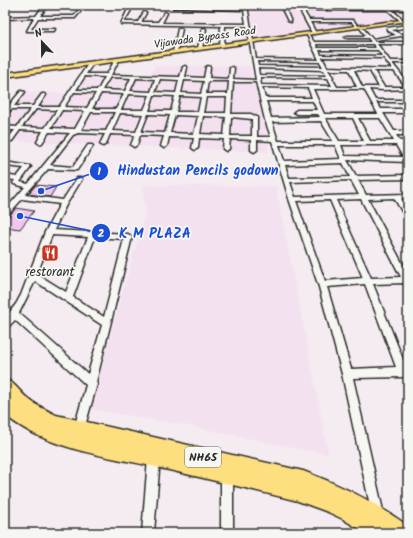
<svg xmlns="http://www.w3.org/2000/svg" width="413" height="538" font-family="Kalam,sans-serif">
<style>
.built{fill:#f4e1f0}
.building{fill:#f0c6ee;stroke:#2b2b2b}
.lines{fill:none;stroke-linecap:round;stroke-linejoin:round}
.minor-casing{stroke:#2b2b2b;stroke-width:3}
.major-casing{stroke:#2b2b2b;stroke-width:3}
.highway-casing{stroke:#2b2b2b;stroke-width:3}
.minor{fill:#f6f6f2;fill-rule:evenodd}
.major{fill:#fedf80;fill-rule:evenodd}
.highway{fill:#fedf80;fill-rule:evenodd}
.labels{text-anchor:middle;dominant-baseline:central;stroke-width:3.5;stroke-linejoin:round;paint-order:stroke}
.far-street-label{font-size:11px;fill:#2b2b2b;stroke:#f6f6f2}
.shield{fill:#f6f6f2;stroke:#686867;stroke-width:1}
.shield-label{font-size:12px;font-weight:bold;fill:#2b2b2b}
.poi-label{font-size:13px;fill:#2b2b2b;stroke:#f6f6f2}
.leader{fill:none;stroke:#1d4ed8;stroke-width:1.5}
.callout-dot{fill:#1d4ed8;stroke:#f6f6f2;stroke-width:1.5}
.mark-label{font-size:12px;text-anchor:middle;font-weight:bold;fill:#fff}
.callout-label{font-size:14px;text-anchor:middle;font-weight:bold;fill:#1d4ed8;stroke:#f6f6f2;stroke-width:3.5;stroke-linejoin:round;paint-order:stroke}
</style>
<rect width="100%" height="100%" fill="#f5ecf1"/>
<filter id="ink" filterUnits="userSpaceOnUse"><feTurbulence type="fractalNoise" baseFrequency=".025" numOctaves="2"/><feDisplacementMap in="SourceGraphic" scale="8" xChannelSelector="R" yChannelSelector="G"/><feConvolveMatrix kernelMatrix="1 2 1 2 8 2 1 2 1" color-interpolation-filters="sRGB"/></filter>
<g filter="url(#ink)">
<g class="built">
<polygon points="248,5 408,5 408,19 255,39"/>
<polygon points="154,66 249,66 264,120 269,152 5,141 5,108 20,92 68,93 82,71 118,70 115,75 150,76"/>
<polygon points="143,185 276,186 329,455 194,427 89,409 145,214"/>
</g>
<g class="building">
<polygon points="36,185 56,187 50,197 28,194"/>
<polygon points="16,208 34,211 20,229 5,227 5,221"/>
</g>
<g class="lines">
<g class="minor-casing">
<g id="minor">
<polygon points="44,5 48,5 40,16 74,16 81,6 84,7 75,18 38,18 31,29 55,29 54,31 27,31 34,18 5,19 5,17 36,16"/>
<path d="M130,5H134L124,22H138L144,12L146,13L141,22H158L165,12L167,13L162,23L246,24L244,10L173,8H244L243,5H247L256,59L319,60L307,35H309L314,42H371L368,38H347L345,37L347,36H366L360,28L362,27L375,42H408V44H377L390,61H408V63H392L408,83V89L383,90L369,89L375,100H408V102H376L381,109H408V113H383L394,131H408V135H396L400,141H408V145H402L408,155V162L347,160L356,176L408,175V179L358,180L366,195L408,194V198H401L408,210V218H406L394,198L368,199L408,274V285L405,283L373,284L406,367H408V375L403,377L353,378L384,515L382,533H370L372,515L342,374L319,287L289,199L272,141L257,140V150L254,152L251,150V140L230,139L229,149L226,151L223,149L224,139L199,138L198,148L195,150L192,148L194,138L169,137L167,146L164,148L161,146L164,136L140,135L137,145L134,147L131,145L135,135L110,134L106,144L103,146L100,144L105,134L78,133L73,135L50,165L73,167L88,145H92L93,146L77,170L48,169L25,195L63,200L77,178H81L82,179L66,205L54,230L128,234L132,237L96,382L97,384L83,433L79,434L75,433L74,429L86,385L15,320L8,327L5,328V318L16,304L21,295L45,232L60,204L22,199L7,216H5V210L25,187L14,184L13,183L15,180L5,179V175L17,177L24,168L5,166V162L30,166L31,167L20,182L28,184L70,133L49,132L42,143L40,144L37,142L43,131L20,130L12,141H8L7,140L15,130H5V126L17,127L31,109H12L5,115V110L21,91L25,92L14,106H33L42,94H44L46,95L38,107H59L88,64L92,65L86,74H107L115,60L117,59L119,60L111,75L180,77L183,67L185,66L187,67L185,77L204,78L206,67L208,66L210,67L209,78L229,79L230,68L232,67L234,68L233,79L256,80L247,26H225L224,45L222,46L220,45L221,26L121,24ZM316,44H373L376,48H317ZM319,50H378L382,56L321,55ZM322,57L384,58L392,69L327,67ZM257,61L320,62L323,67L258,66ZM258,68L324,70L327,76L259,75ZM328,70H349L357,87H337L332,78L333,77ZM354,70L370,71L379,87H362ZM374,71H394L406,87H384ZM85,76L105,77L98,90H76ZM110,77L131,78L125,91L102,90ZM260,77L328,78L332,86L261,85ZM136,78L155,79L151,92L130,91ZM160,79L179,80L176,93L155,92ZM184,80L204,81L201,94L181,93ZM208,81H229L228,94H206ZM233,82H256L265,120L271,137H257V117L251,114H231ZM262,87L308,88L312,98H265ZM313,89H364L378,114H324ZM74,92L96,93L87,108L64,107ZM101,93L124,94L116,109H92ZM128,94L150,95L144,110H121ZM154,95L175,96L171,111H149ZM180,96L201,97L198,112H176ZM206,97H227L226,113H203ZM266,101H313L317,110H297L294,112L297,114H318L320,117L271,118ZM36,109L57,110L45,128L22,127ZM62,110L85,111L75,129L51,128ZM91,112H115L106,131L81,130ZM120,113L143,114L136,132L112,131ZM148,114L170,115L165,133L141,132ZM175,115L198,116L194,134L170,133ZM203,116L226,117L224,135L200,134ZM231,117L252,119V136H230ZM325,118H353L364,141H339ZM358,118H380L394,141H370ZM321,121L333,141H278L272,122ZM279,145H335L341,159L284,161ZM341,145H396L403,157L345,156ZM343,163L350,177L289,178L285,165ZM351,180L359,195L295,197L290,182ZM361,199L401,277L371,278L336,200ZM330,200L363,278L325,281L296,201ZM52,235L88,237L66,292L37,274ZM95,237L124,239L104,317L73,297ZM35,281L102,325L88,374L19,313ZM365,284L396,367L351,369L327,287Z"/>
<polygon points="280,5 284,5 291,22 288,21"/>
<polygon points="297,5 301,5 302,8 385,8 384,7 386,6 389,8 408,8 408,10 392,10 407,23 404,24 388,10 303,10 309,20 353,20 359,27 356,28 352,22 310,22 316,33 314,34 312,33"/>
<polygon points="5,9 7,9 8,10 5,12"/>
<polygon points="408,25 408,27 392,30 400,34 408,33 408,35 375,40 373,39 396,35 387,30 387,28"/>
<polygon points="180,28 182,29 177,52 175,53 173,52 178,29"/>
<polygon points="204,28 206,29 202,48 200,49 198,48 202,29"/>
<polygon points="154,452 158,454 160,458 154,533 142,533 148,458 150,454"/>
<polygon points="227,469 231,471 233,475 233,533 221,533 221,475 223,471"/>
</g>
</g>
<g class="major-casing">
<polygon id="major" points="408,19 408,21 5,77 5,73"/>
</g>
<g class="highway-casing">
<path id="highway" d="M5,379C14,382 19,391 26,397C35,405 46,410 56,415L303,471C341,485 375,502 408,526V533H365L343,519L328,512L298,501C251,489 203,478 156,467C106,456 46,449 5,415Z"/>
</g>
<use href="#minor" class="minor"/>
<use href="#major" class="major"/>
<use href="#highway" class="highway"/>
</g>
</g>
<defs>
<g id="restaurant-square" transform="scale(0.9)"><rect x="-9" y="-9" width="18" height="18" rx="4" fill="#c8321e" stroke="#f6f6f2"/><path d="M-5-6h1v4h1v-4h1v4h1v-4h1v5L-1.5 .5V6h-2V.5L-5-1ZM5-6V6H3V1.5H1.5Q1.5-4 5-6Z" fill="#fff"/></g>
</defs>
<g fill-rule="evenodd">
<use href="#restaurant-square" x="50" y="253"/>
</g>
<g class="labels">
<g class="far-street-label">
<text transform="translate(205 38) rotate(-8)">Vijawada Bypass Road</text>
</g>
<rect class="shield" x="185" y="447" width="36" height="20" rx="3"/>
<g class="shield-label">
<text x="203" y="457">NH65</text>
</g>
<g class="poi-label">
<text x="50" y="272">restorant</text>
</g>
</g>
<path class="leader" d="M41 191L99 171M20 216L101 233"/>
<g class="callout-dot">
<circle cx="41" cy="191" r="4"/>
<circle cx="20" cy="216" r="4"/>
<circle cx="99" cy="171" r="10"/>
<circle cx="101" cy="233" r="10"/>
</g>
<g class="mark-label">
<text x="99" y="175">1</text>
<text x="101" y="237">2</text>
</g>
<g class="callout-label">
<text x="198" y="175">Hindustan Pencils godown</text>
<text x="155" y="238">K M PLAZA</text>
</g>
<rect width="413" height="538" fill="none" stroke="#f6f6f2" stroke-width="20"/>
<rect x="10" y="10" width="393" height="518" fill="none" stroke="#2b2b2b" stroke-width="1.5" filter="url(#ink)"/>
<g transform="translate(42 42) rotate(338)" stroke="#f6f6f2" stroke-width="3" paint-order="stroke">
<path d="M0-3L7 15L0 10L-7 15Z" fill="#2b2b2b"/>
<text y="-6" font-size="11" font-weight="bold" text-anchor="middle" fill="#2b2b2b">N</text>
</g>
</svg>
